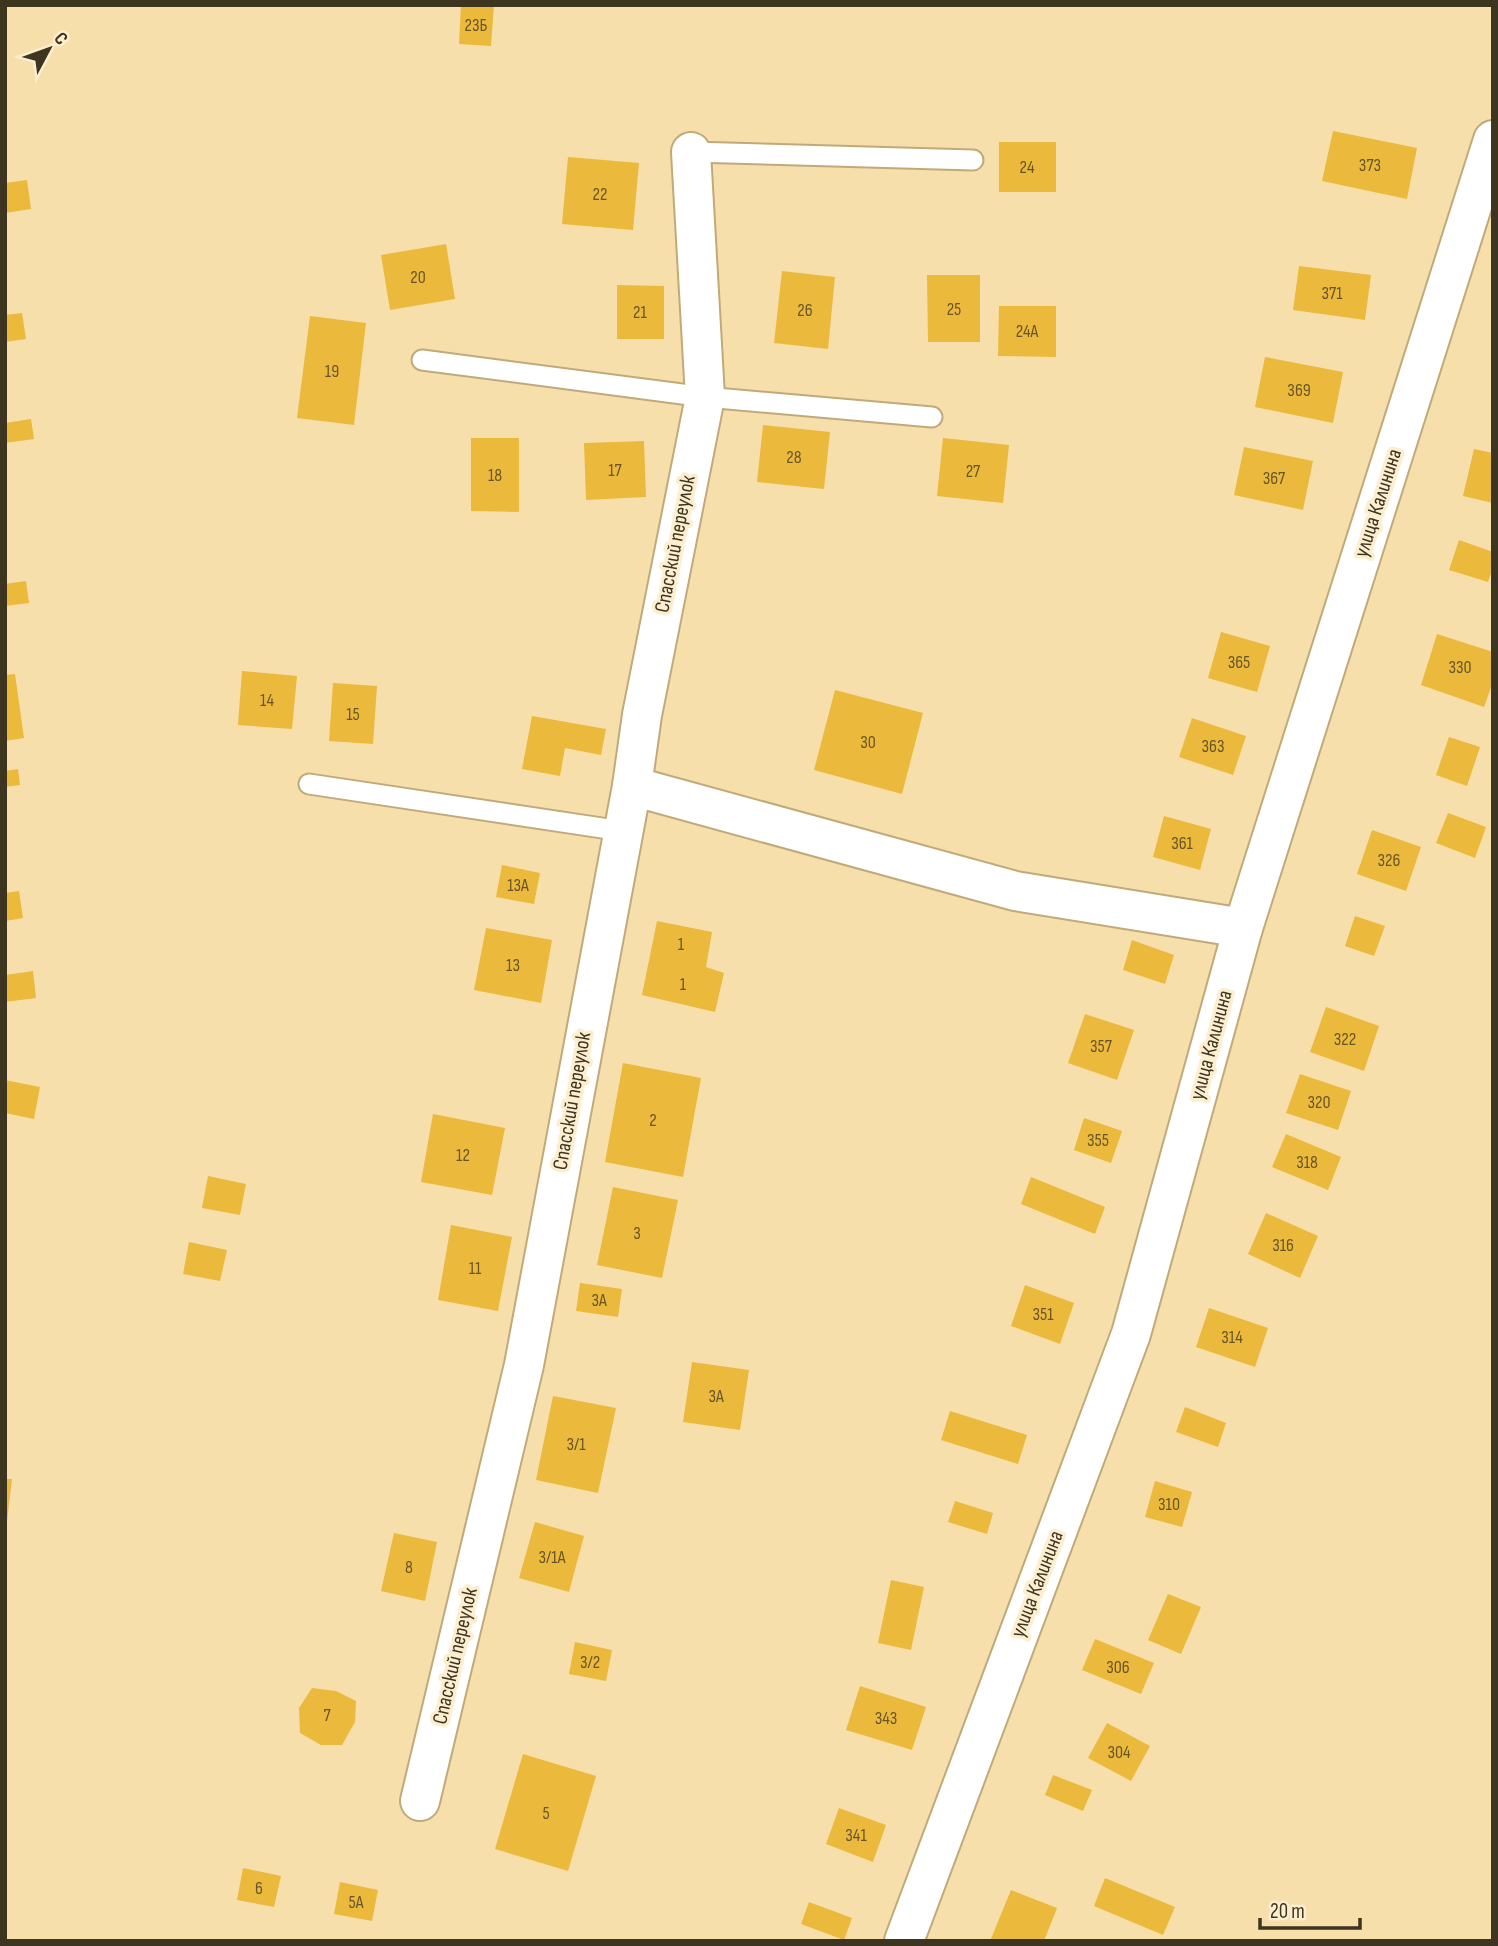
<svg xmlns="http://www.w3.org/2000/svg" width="1498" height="1946" font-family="'Sofia Sans Condensed',sans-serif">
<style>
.building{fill:#ebb93c}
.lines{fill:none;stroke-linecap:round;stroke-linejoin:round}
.lane-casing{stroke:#c1aa79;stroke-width:23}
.street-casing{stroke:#c1aa79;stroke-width:42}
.lane{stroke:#fff;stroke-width:19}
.street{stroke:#fff;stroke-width:38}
.labels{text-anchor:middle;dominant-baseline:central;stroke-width:7;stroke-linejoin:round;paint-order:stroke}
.number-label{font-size:18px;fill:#695628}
.street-label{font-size:21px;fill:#3e3521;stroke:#fceecf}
</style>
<rect width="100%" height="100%" fill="#f7dfac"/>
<g class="building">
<polygon points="461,5 494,5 491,46 459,44"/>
<polygon points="1333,131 1417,148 1407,199 1322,181"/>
<rect x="999" y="142" width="57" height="50"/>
<polygon points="568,157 639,163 633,230 562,224"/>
<polygon points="27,180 31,209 5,213 5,183"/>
<polygon points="446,244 455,299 390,310 381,255"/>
<polygon points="1299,266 1371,275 1365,320 1293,310"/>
<polygon points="782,271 835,277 828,349 774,343"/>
<polygon points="927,275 980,275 980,342 928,342"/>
<polygon points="617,285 664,286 664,339 617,339"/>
<polygon points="999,306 1056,306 1056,357 998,356"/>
<polygon points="22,313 26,339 5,342 5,315"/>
<polygon points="310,316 366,323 354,425 297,418"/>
<polygon points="1265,357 1343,372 1333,423 1255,407"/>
<polygon points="31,419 34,439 5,443 5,423"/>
<polygon points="763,425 830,432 824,489 757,482"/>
<polygon points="471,438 519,438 519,512 471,511"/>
<polygon points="943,438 1009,445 1003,503 937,496"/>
<polygon points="644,441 646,497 586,500 584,443"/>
<polygon points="1244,447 1313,461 1303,510 1234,495"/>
<polygon points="1474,449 1493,453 1493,503 1463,496"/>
<polygon points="1459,540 1493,552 1493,567 1488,582 1449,570"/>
<polygon points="26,581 29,603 5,606 5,584"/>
<polygon points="1221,632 1270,646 1257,692 1208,678"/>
<polygon points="1437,634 1493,652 1493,682 1484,707 1421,685"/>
<polygon points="242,671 297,676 292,729 238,725"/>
<polygon points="15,674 24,738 5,741 5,675"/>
<polygon points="333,683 377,686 373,744 329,741"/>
<polygon points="835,690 923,713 902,794 814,770"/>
<polygon points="532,716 606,729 601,755 565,748 560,776 522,769"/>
<polygon points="1192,718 1246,736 1233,775 1179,757"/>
<polygon points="1449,737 1480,747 1467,786 1436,775"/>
<polygon points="18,769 20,785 5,787 5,771"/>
<polygon points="1448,813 1486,827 1475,858 1436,843"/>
<polygon points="1164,816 1211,829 1200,870 1153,857"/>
<polygon points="1372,830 1421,847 1406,891 1357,874"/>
<polygon points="502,865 540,873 534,904 496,897"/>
<polygon points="19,891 23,918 5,921 5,893"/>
<polygon points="1355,916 1385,926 1374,956 1345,946"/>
<polygon points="657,921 712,932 706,967 724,973 715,1012 642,995"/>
<polygon points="486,928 552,940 541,1003 474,990"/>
<polygon points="1132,940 1174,955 1165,984 1123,970"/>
<polygon points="33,971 36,998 5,1002 5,975"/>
<polygon points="1326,1007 1379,1026 1364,1071 1310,1052"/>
<polygon points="1085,1014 1134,1030 1117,1080 1068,1063"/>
<polygon points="623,1063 701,1078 683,1177 605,1162"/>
<polygon points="1300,1074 1351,1091 1338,1130 1286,1113"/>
<polygon points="5,1080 40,1087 34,1119 5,1113"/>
<polygon points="433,1114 505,1128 492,1195 421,1182"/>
<polygon points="1084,1118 1122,1131 1111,1163 1074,1150"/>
<polygon points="1286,1134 1341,1157 1328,1190 1272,1167"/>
<polygon points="208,1176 246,1184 240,1215 202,1208"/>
<polygon points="1031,1177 1105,1207 1095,1234 1021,1204"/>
<polygon points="613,1187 678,1200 662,1278 597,1265"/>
<polygon points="1266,1213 1318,1236 1300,1278 1248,1254"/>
<polygon points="451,1225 512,1237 498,1311 438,1300"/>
<polygon points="189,1242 227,1250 220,1281 183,1274"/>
<polygon points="580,1283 622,1289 618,1317 576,1311"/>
<polygon points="1025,1285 1074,1303 1060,1344 1011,1326"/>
<polygon points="1209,1308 1268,1328 1255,1367 1196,1347"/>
<polygon points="692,1362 749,1370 740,1430 683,1422"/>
<polygon points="553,1396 616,1408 598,1493 536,1480"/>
<polygon points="1185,1407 1226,1423 1218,1447 1176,1432"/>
<polygon points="950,1411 1027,1435 1018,1464 941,1440"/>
<polygon points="5,1479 12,1479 7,1521 5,1521"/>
<polygon points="1155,1481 1192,1492 1182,1527 1145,1517"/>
<polygon points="955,1501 993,1513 987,1534 948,1522"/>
<polygon points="535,1522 584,1536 569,1592 519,1578"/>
<polygon points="394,1533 437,1542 425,1601 381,1591"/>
<polygon points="891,1580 924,1587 911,1650 878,1643"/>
<polygon points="1168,1594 1201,1607 1181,1654 1148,1640"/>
<polygon points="1095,1639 1154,1663 1141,1694 1082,1670"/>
<polygon points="575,1642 612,1650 606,1681 569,1674"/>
<polygon points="860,1686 926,1707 912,1750 846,1730"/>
<polygon points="312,1688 336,1691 356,1701 355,1722 342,1745 321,1745 300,1733 299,1708"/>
<polygon points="1107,1723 1150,1746 1131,1781 1088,1758"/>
<polygon points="523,1754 596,1776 568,1871 495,1849"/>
<polygon points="1053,1775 1092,1790 1083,1811 1045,1795"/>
<polygon points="839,1808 886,1825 873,1862 826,1844"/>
<polygon points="243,1868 281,1876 274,1907 237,1900"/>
<polygon points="1105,1878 1175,1907 1163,1935 1094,1906"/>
<polygon points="340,1882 378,1890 372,1921 334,1914"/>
<polygon points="1011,1890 1057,1908 1044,1941 990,1941"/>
<polygon points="809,1902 852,1918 844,1940 801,1924"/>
</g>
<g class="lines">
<g class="lane-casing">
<g id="lane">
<polyline points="691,152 973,160"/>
<polyline points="422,360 705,397 932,417"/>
<polyline points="309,784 622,831"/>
</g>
</g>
<g class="street-casing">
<g id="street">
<polyline points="632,786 1015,891 1243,928"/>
<polyline points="420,1801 524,1365 632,786 642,715 705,397 691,152"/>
<polyline points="904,1941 1131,1334 1243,928 1493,140"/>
</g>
</g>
<use href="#lane" class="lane"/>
<use href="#street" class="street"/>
</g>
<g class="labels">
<g class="number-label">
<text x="476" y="25">23Б</text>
<text x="1370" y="165">373</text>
<text x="1027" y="167">24</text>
<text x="600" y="194">22</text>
<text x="418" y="277">20</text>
<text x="1332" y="293">371</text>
<text x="954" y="309">25</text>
<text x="805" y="310">26</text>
<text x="640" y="312">21</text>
<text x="1027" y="331">24А</text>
<text x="332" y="371">19</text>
<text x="1299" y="390">369</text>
<text x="794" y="457">28</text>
<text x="615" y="470">17</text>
<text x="973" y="471">27</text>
<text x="495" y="475">18</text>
<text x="1274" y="478">367</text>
<text x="1239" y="662">365</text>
<text x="1460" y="667">330</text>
<text x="267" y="700">14</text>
<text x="353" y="714">15</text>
<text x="868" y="742">30</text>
<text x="1213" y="746">363</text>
<text x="1182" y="843">361</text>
<text x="1389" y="860">326</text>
<text x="518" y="885">13А</text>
<text x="681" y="944">1</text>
<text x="513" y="965">13</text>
<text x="683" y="984">1</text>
<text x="1345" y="1039">322</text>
<text x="1101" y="1046">357</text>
<text x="1319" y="1102">320</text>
<text x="653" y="1120">2</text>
<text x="1098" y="1140">355</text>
<text x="463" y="1155">12</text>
<text x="1307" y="1162">318</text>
<text x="637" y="1233">3</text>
<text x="1283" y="1245">316</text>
<text x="475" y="1268">11</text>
<text x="599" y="1300">3А</text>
<text x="1043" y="1314">351</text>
<text x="1232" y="1337">314</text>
<text x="716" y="1396">3А</text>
<text x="576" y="1444">3/1</text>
<text x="1169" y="1504">310</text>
<text x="552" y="1557">3/1А</text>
<text x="409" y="1567">8</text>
<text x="590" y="1662">3/2</text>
<text x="1118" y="1667">306</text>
<text x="327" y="1715">7</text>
<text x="886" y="1718">343</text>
<text x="1119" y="1752">304</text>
<text x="546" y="1813">5</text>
<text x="856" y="1835">341</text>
<text x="259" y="1888">6</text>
<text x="356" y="1902">5А</text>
</g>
<g class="street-label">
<text transform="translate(1378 503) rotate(-72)">улица Калинина</text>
<text transform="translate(675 544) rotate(-79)">Спасский переулок</text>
<text transform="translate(1211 1045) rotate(-75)">улица Калинина</text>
<text transform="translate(572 1101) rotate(-80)">Спасский переулок</text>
<text transform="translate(1037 1584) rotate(-69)">улица Калинина</text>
<text transform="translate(455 1656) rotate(-77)">Спасский переулок</text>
</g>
</g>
<rect width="1498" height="1946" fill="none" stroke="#3e3521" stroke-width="14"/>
<g transform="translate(49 49) rotate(49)" stroke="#fceecf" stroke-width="5" paint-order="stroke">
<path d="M0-5L12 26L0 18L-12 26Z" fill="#3e3521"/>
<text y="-10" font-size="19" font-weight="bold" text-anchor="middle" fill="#3e3521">С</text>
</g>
<path d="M1260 1918v10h100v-10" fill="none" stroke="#3e3521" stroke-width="3.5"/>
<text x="1270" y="1918" font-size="21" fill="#3e3521" stroke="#fceecf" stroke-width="5" paint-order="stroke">20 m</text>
</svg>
